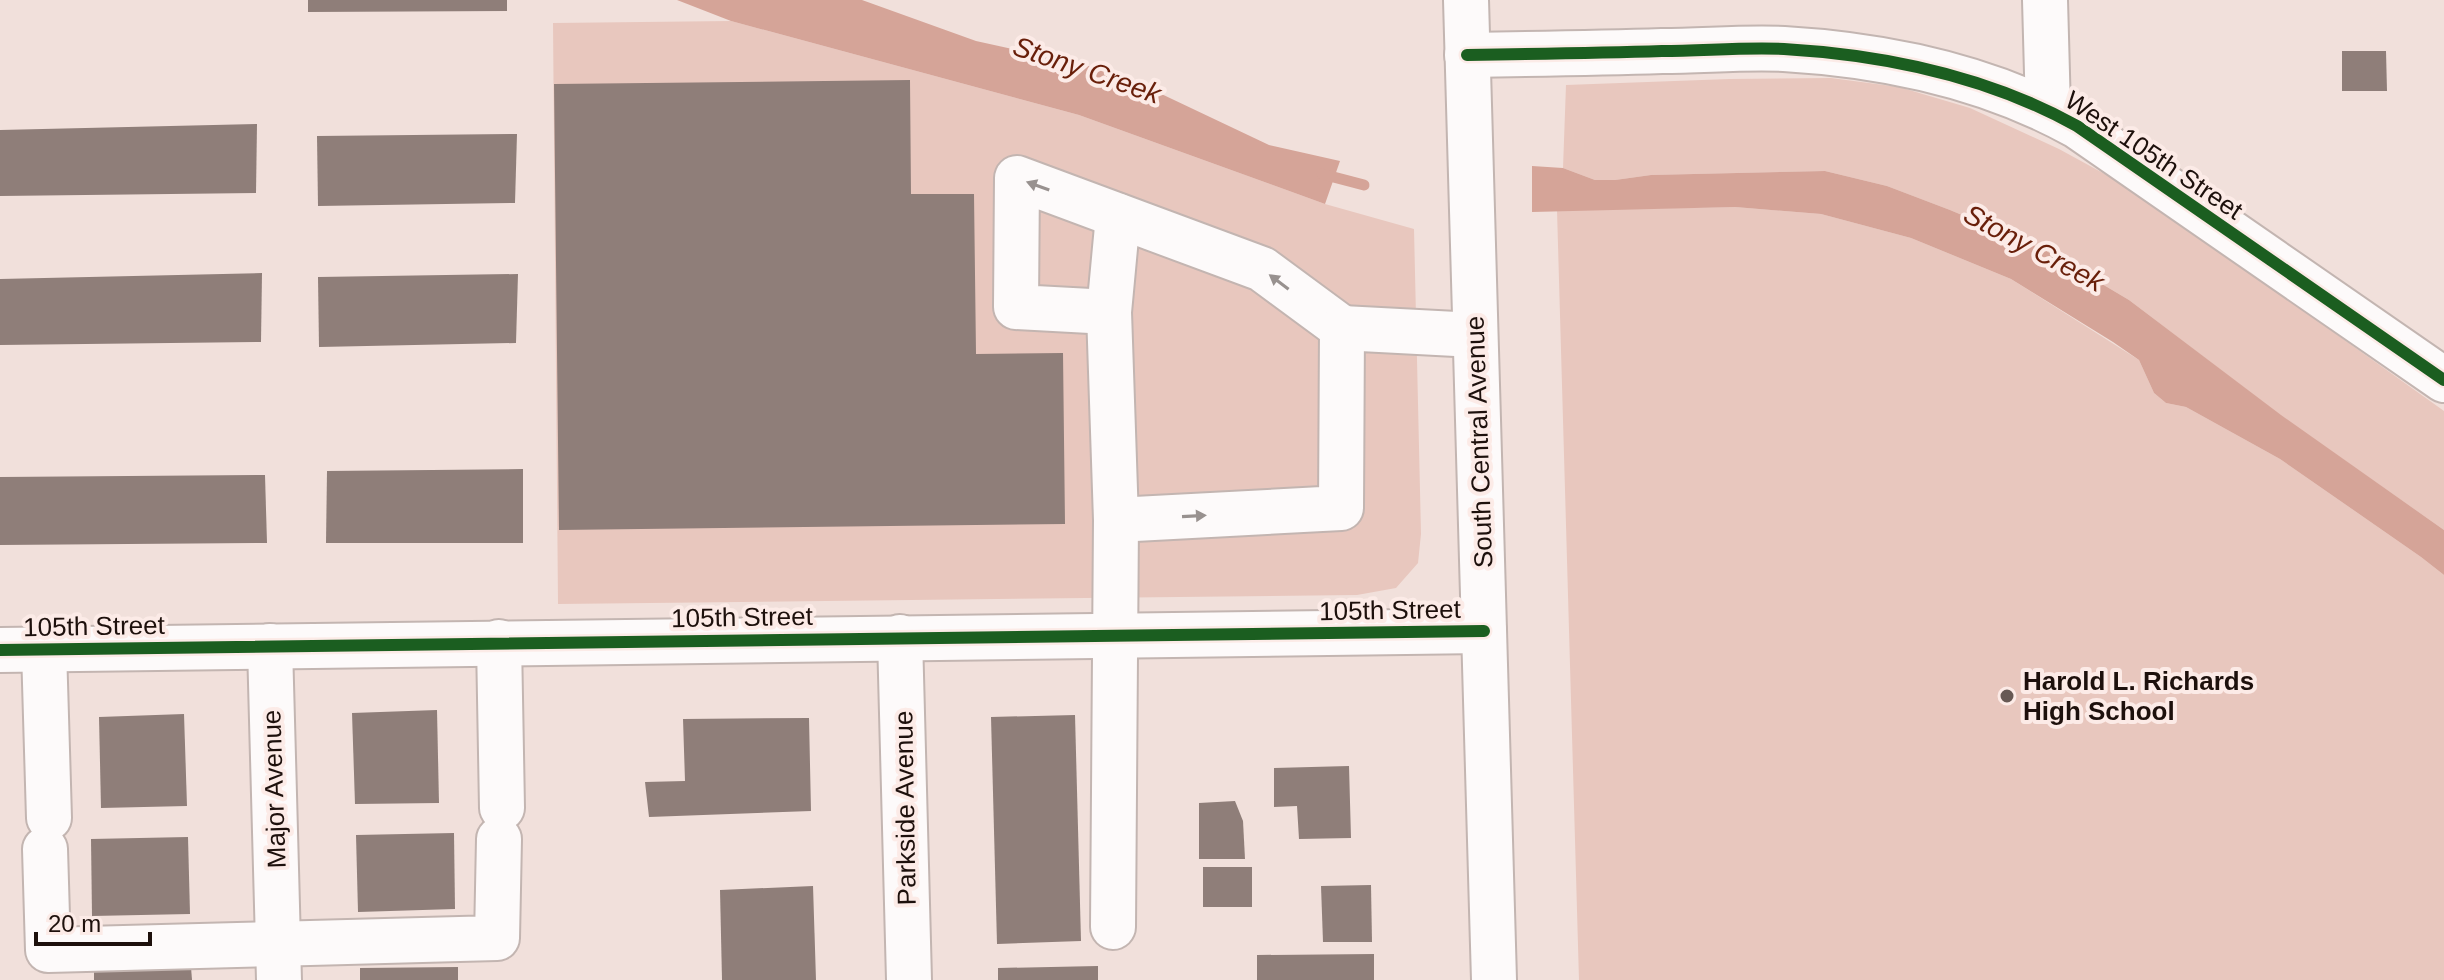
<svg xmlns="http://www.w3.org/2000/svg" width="2444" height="980" font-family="Arial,sans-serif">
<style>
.green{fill:#e8c7be}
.water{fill:#d5a498}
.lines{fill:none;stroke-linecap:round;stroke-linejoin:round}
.stream{stroke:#d5a498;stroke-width:11}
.building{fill:#8f7e79}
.minor-casing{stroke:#c3b5b1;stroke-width:48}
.minor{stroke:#fdfafa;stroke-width:44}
.cycleway-casing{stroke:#fcebe7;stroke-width:17}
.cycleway{stroke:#1b5e20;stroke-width:12}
.oneway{fill:#98918f}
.poi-dot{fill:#675954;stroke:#fcebe7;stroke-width:3}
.labels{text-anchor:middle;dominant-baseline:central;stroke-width:8;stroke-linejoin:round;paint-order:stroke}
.street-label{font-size:26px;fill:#1d100c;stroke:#fcebe7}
.poi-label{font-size:26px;font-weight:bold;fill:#1d100c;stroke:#fcebe7;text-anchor:start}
.water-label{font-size:28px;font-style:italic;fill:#691f0a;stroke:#fcebe7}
</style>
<rect width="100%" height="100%" fill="#f1e0db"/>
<g class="green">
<polygon points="731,21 1079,115 1325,204 1414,229 1421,534 1418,563 1396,588 1357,595 558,604 553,23"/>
<polygon points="1831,78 1899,87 1970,108 2059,149 2134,190 2444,411 2444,530 2280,415 2129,300 2043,249 1950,210 1887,186 1825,171 1651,175 1615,180 1595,180 1563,168 1566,85 1729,79"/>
<polygon points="1735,207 1821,214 1911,238 2011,279 2139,360 2154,393 2166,403 2186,407 2280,459 2421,557 2444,575 2444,980 1579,980 1557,210"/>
</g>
<g class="water">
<polygon points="677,0 862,0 976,41 1115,72 1269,145 1340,161 1325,204 1079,115 731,21"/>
<polygon points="1532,166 1563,168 1595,180 1615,180 1651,175 1825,171 1887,186 1950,210 2043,249 2129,300 2281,415 2444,530 2444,575 2421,557 2280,459 2186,407 2166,403 2154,393 2139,360 2113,342 2011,279 1911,238 1821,214 1735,207 1532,212"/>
</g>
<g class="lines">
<polyline class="stream" points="1322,174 1364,185"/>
</g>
<g class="building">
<polygon points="308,0 507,0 507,11 308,12"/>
<polygon points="2342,51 2386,51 2387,91 2342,91"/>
<polygon points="910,80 911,194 974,194 976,354 1063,353 1065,524 559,530 554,84"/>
<polygon points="257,124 256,193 0,196 0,130"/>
<polygon points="517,134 515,203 318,206 317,136"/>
<polygon points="262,273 261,342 0,345 0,279"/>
<polygon points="518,274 516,343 319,347 318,277"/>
<polygon points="523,469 523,543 326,543 327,471"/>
<polygon points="265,475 267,543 0,545 0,477"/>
<polygon points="437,710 439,803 355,804 352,713"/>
<polygon points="184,714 187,806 101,808 99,717"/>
<polygon points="1075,715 1081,941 997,944 991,717"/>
<polygon points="809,718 811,811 649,817 645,782 685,781 683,719"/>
<polygon points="1349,766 1351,838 1299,839 1297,806 1274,807 1274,768"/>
<polygon points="1235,801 1243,821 1245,859 1199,859 1199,803"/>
<polygon points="454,833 455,909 358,912 356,835"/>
<polygon points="188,837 190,914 92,916 91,839"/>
<rect x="1203" y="867" width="49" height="40"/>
<polygon points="1371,885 1372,942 1323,942 1321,886"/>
<polygon points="813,886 816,980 722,980 720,890"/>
<polygon points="1374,954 1374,980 1257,980 1257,955"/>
<polygon points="1098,966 1098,980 998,980 998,968"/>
<polygon points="191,967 192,980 94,980 94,968"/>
<polygon points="458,967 458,980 360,980 360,968"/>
</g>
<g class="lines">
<g class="minor-casing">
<g id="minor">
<polyline points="1466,0 1494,980"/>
<polyline points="2045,0 2048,110"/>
<path d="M1467,55C1532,54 1597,53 1662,51C1703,51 1744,47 1784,49C1886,55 1987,76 2077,126L2444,380"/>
<polyline points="1109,312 1016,307 1017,178 1262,269 1342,328"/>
<polyline points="1116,520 1341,508 1342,328 1475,335"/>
<polyline points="900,637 909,980"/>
<polyline points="499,642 502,808"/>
<polyline points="270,646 279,980"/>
<polyline points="44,649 49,818"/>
<polyline points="0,650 1484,631"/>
<polyline points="45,849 48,950 497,938 499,839"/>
<polyline points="1113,927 1116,520 1109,312 1118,216"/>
</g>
</g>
<use href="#minor" class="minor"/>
<g class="cycleway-casing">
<g id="cycleway">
<path d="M1467,55C1532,54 1597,53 1662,51C1703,51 1744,47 1784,49C1886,55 1987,76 2077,126L2444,380"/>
<polyline points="0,650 1484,631"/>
</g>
</g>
<use href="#cycleway" class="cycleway"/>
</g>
<defs><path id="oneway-solid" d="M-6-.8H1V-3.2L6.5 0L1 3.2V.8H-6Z" transform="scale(2)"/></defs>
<g class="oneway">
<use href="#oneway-solid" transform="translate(1038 186) rotate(-160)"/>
<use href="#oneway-solid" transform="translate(1279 282) rotate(-143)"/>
<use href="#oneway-solid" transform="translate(1194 516) rotate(-3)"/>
</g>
<circle class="poi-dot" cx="2007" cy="696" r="8"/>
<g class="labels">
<g class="street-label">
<text transform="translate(2154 155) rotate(34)">West 105th Street</text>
<text transform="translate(1479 442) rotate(-92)">South Central Avenue</text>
<text transform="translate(1390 610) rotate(-1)">105th Street</text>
<text transform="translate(742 617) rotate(-1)">105th Street</text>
<text transform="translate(94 626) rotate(-1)">105th Street</text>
<text transform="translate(274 789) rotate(-92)">Major Avenue</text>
<text transform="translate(905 808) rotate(-91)">Parkside Avenue</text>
</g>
<g class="poi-label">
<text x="2023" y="681">Harold L. Richards<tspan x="2023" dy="30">High School</tspan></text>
</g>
<g class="water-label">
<text transform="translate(1087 70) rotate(19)">Stony Creek</text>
<text transform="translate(2034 248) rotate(28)">Stony Creek</text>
</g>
</g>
<path d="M36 932v12h114v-12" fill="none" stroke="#1d100c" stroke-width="4"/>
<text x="48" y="932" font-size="24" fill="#1d100c" stroke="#fcebe7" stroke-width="6" paint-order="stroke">20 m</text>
</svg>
